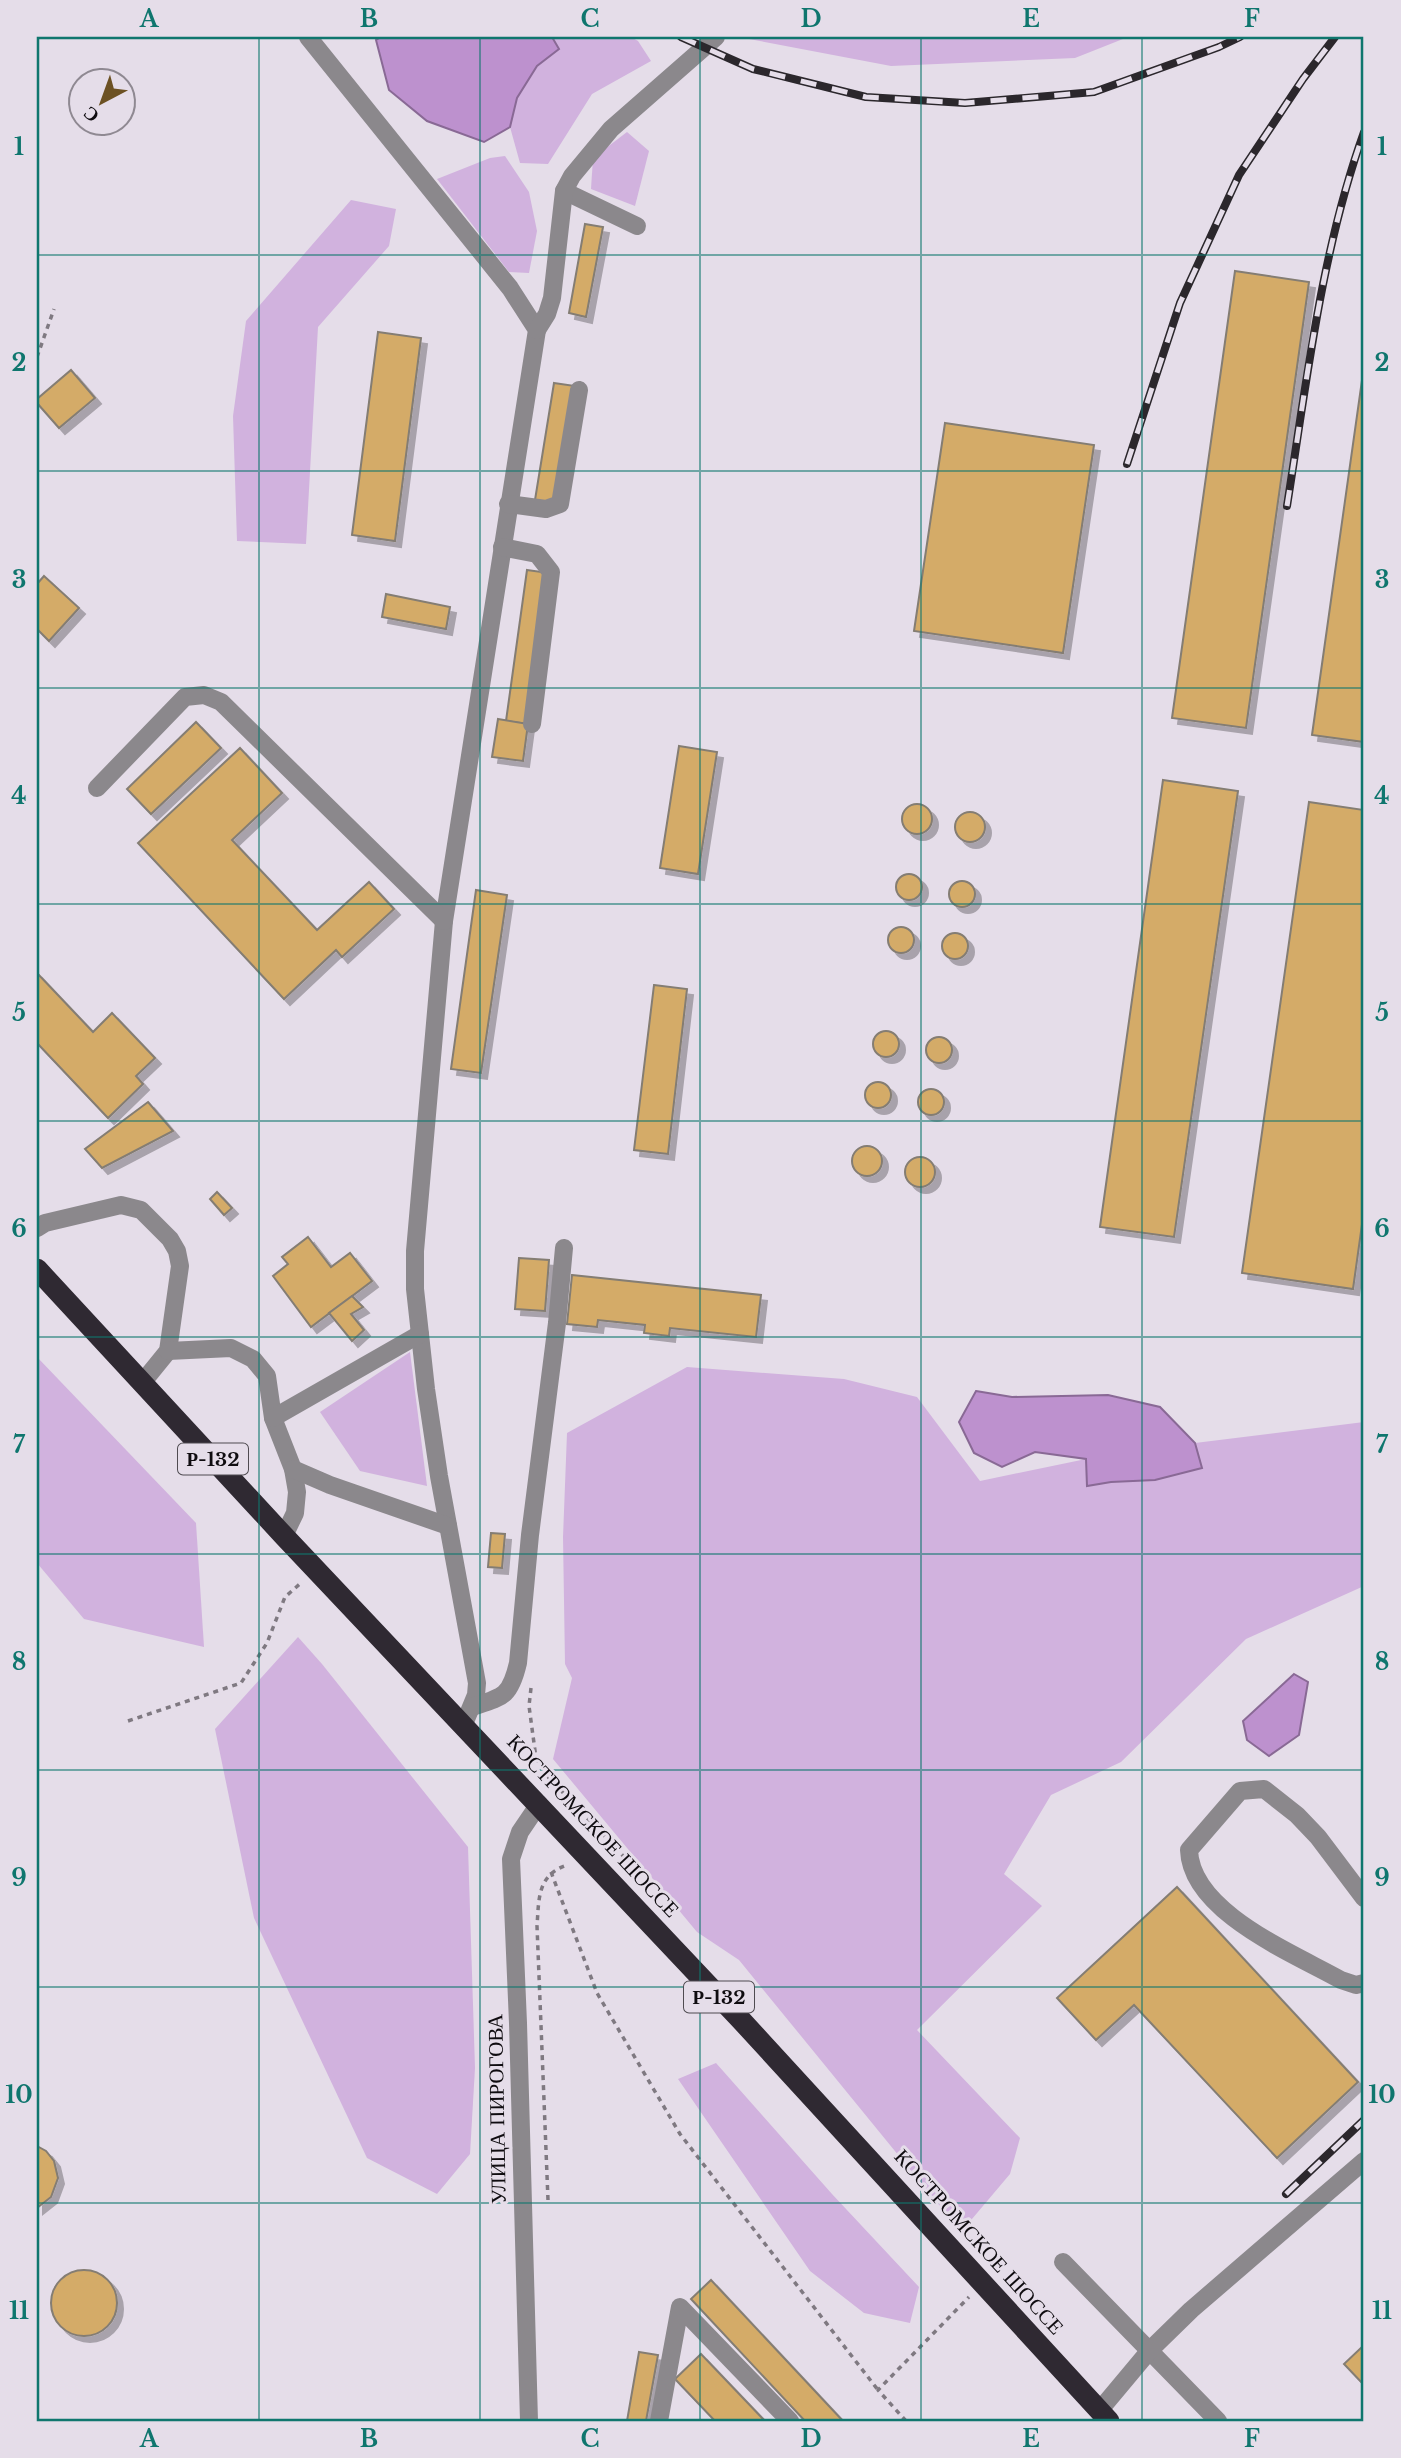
<svg xmlns="http://www.w3.org/2000/svg" width="1401" height="2458" font-family="'Libre Baskerville',serif">
<style>
.green{fill:#d1b2de}
.water{fill:#bd91ce;stroke:#896995;stroke-width:2}
.building{fill:#d4ab68;stroke:#847d73;stroke-width:2;filter:url(#shadow)}
.lines{fill:none;stroke-linecap:round;stroke-linejoin:round}
.path{stroke:#7f7981;stroke-width:3.5;stroke-dasharray:5 5;stroke-linecap:butt}
.minor{stroke:#8b888c;stroke-width:18}
.highway{stroke:#2f2932;stroke-width:21}
.rail-casing{stroke:#2b272c;stroke-width:8}
.rail{stroke:#e5dde9;stroke-width:5;stroke-dasharray:16;stroke-linecap:butt}
.grid{fill:none;stroke:#0f766e;stroke-width:2;stroke-opacity:0.55}
.labels{text-anchor:middle;dominant-baseline:central;stroke-width:6;stroke-linejoin:round;paint-order:stroke}
.shield{fill:#e5dde9;stroke:#4f4b51;stroke-width:2}
.shield-label{font-size:19px;font-weight:bold;fill:#0f0c10}
.street-label{font-size:21px;fill:#0f0c10;stroke:#e5dde9}
.neatline{fill:none;stroke:#0f766e;stroke-width:2.5}
.grid-label{font-size:23px;text-anchor:middle;font-weight:bold;fill:#0f766e}
</style>
<defs>
<filter id="shadow"><feDropShadow dx="6" dy="6" stdDeviation="0" flood-color="#0004"/></filter>
</defs>
<rect width="100%" height="100%" fill="#e5dde9"/>
<g class="green">
<polygon points="552,37 631,37 638,41 651,61 592,94 548,164 520,163 510,127 517,98 537,66 559,49"/>
<polygon points="752,37 1128,37 1075,58 891,66 749,39"/>
<polygon points="627,132 649,151 635,206 591,189 593,158"/>
<polygon points="505,156 529,192 537,231 529,273 509,272 437,179 490,158"/>
<polygon points="351,200 396,209 389,246 318,327 306,544 237,541 233,416 246,321"/>
<polygon points="410,1352 427,1486 360,1471 320,1412"/>
<polygon points="37,1357 196,1523 204,1647 84,1619 37,1563"/>
<polygon points="687,1367 844,1379 917,1397 980,1481 1086,1459 1087,1486 1202,1468 1195,1443 1364,1422 1364,1586 1246,1639 1121,1762 1051,1795 1004,1874 1042,1906 917,2030 1020,2138 1010,2174 961,2232 739,1960 697,1932 553,1759 572,1678 565,1664 563,1537 567,1433"/>
<polygon points="298,1637 322,1664 468,1847 475,2068 470,2154 437,2194 367,2158 254,1918 215,1729"/>
<polygon points="716,2063 832,2194 919,2287 910,2323 864,2313 810,2271 678,2079"/>
</g>
<g class="water">
<polygon points="381,37 552,37 559,49 537,66 517,98 510,127 484,142 427,121 389,90 376,40"/>
<polygon points="976,1391 1012,1397 1108,1395 1160,1407 1195,1443 1202,1468 1155,1480 1111,1482 1087,1486 1086,1459 1035,1452 1002,1467 974,1453 959,1422"/>
<polygon points="1294,1674 1308,1682 1299,1735 1269,1756 1247,1740 1243,1721"/>
</g>
<g class="building">
<polygon points="585,224 603,227 586,317 569,313"/>
<polygon points="1235,271 1309,282 1246,728 1172,718"/>
<polygon points="378,332 421,338 395,541 352,535"/>
<polygon points="1364,366 1364,742 1312,735"/>
<polygon points="71,370 95,398 59,428 37,403 37,399"/>
<polygon points="554,383 575,386 555,503 535,500"/>
<polygon points="945,423 1094,445 1063,653 914,631"/>
<polygon points="527,570 549,573 528,724 506,721"/>
<polygon points="44,576 79,608 49,641 37,629 37,584"/>
<polygon points="386,594 450,607 446,629 382,617"/>
<polygon points="498,719 528,724 523,761 492,757"/>
<polygon points="196,722 221,748 151,814 127,789"/>
<polygon points="679,746 717,752 698,874 660,868"/>
<polygon points="240,748 282,793 232,840 317,930 369,882 394,909 342,957 336,950 284,999 138,843"/>
<polygon points="1163,780 1238,791 1174,1237 1100,1227"/>
<polygon points="1309,802 1364,810 1364,1210 1353,1289 1242,1273"/>
<circle cx="917" cy="819" r="15"/>
<circle cx="970" cy="827" r="15"/>
<circle cx="909" cy="887" r="13"/>
<circle cx="962" cy="894" r="13"/>
<polygon points="476,890 507,895 481,1073 451,1069"/>
<circle cx="901" cy="940" r="13"/>
<circle cx="955" cy="946" r="13"/>
<polygon points="37,973 93,1032 112,1013 155,1058 136,1076 143,1084 108,1118 37,1043"/>
<polygon points="654,985 687,989 668,1154 634,1150"/>
<circle cx="886" cy="1044" r="13"/>
<circle cx="939" cy="1050" r="13"/>
<circle cx="878" cy="1095" r="13"/>
<circle cx="931" cy="1102" r="13"/>
<polygon points="148,1102 173,1131 102,1168 85,1149"/>
<circle cx="867" cy="1161" r="15"/>
<circle cx="920" cy="1172" r="15"/>
<polygon points="217,1192 232,1208 224,1215 210,1199"/>
<polygon points="308,1237 331,1267 350,1253 372,1281 311,1327 273,1276 288,1264 282,1257"/>
<polygon points="519,1258 549,1260 545,1311 515,1309"/>
<polygon points="572,1275 761,1295 756,1337 670,1328 669,1336 644,1333 645,1325 598,1320 597,1327 567,1324"/>
<polygon points="352,1296 363,1307 351,1314 364,1330 352,1341 329,1313"/>
<polygon points="491,1533 505,1534 502,1568 488,1567"/>
<polygon points="1177,1887 1358,2082 1277,2158 1134,2005 1096,2040 1057,1998"/>
<polygon points="37,2146 46,2151 54,2161 58,2178 51,2197 37,2208"/>
<circle cx="84" cy="2303" r="33"/>
<polygon points="711,2280 843,2421 805,2421 691,2299"/>
<polygon points="1364,2345 1364,2385 1344,2364"/>
<polygon points="639,2352 658,2355 646,2421 627,2421"/>
<polygon points="701,2354 765,2421 715,2421 675,2379"/>
</g>
<g class="lines">
<g class="path">
<polyline points="37,357 54,309"/>
<polyline points="531,1688 529,1706 536,1758 549,1778 627,1860"/>
<polyline points="128,1721 241,1683 267,1643 285,1597 302,1582"/>
<polyline points="551,1872 597,1993 680,2134 878,2390"/>
<path d="M548,2200L537,1926C539,1899 537,1875 567,1865"/>
<polyline points="906,2421 878,2390 969,2297"/>
</g>
<g class="minor">
<polyline points="308,37 510,288 537,330 444,921 415,1251 415,1289 426,1389 439,1476 477,1683 476,1695 464,1724"/>
<polyline points="564,191 637,226"/>
<polyline points="537,330 547,314 552,298 564,191 572,176 611,129 716,37"/>
<polyline points="508,504 546,509 560,504 579,390"/>
<polyline points="502,547 537,554 551,572 532,724"/>
<polyline points="97,788 185,697 204,695 221,702 444,921"/>
<polyline points="37,1228 45,1223 121,1205 141,1210 170,1239 177,1251 180,1266 168,1351 142,1383"/>
<polyline points="168,1351 231,1348 253,1359 267,1376 273,1418 293,1469 297,1492 295,1513 284,1536"/>
<polyline points="273,1418 420,1334"/>
<polyline points="293,1469 330,1485 448,1526"/>
<path d="M472,1707C503,1697 510,1697 518,1663L530,1535L557,1323L564,1248"/>
<path d="M1364,1898L1318,1837L1297,1815L1264,1789L1240,1791L1189,1850C1191,1912 1293,1953 1341,1980L1356,1985L1364,1983"/>
<polyline points="1063,2262 1218,2421"/>
<polyline points="1099,2411 1150,2350 1191,2310 1364,2161"/>
<polyline points="529,2421 518,2023 511,1859 520,1832 539,1804"/>
<polyline points="659,2421 680,2307 790,2421"/>
</g>
<polyline class="highway" points="37,1269 284,1536 741,2020 1109,2421"/>
<g class="rail-casing">
<g id="rail">
<polyline points="681,37 753,69 866,97 965,103 1094,92 1219,47 1240,37"/>
<polyline points="1127,464 1180,303 1239,175 1303,79 1335,37"/>
<path d="M1287,506C1307,380 1321,252 1364,132"/>
<polyline points="1286,2194 1364,2120"/>
</g>
</g>
<use href="#rail" class="rail"/>
</g>
<path class="grid" d="M259,37V2421M480,37V2421M700,37V2421M921,37V2421M1142,37V2421M37,255H1364M37,471H1364M37,688H1364M37,904H1364M37,1121H1364M37,1337H1364M37,1554H1364M37,1770H1364M37,1987H1364M37,2203H1364"/>
<g class="labels">
<g class="shield">
<rect x="178" y="1443.5" width="70" height="31" rx="5"/>
<rect x="684" y="1981.5" width="70" height="31" rx="5"/>
</g>
<g class="shield-label">
<text x="213" y="1459">Р-132</text>
<text x="719" y="1997">Р-132</text>
</g>
<g class="street-label">
<text transform="translate(593 1826) rotate(47)">КОСТРОМСКОЕ ШОССЕ</text>
<text transform="translate(497 2109) rotate(-91)">УЛИЦА ПИРОГОВА</text>
<text transform="translate(979 2242) rotate(48)">КОСТРОМСКОЕ ШОССЕ</text>
</g>
</g>
<rect width="1401" height="2458" fill="none" stroke="#e5dde9" stroke-width="77"/>
<g transform="translate(102 102) rotate(221)"><circle r="33" fill="#e5dde9" stroke="#8f8992" stroke-width="2"/>
<path d="M0-5L12 26L0 18L-12 26Z" fill="#6c5123"/>
<text y="-10" font-size="19" font-weight="bold" text-anchor="middle" fill="#0f0c10">С</text>
</g>
<rect x="38" y="38" width="1324" height="2382" class="neatline"/>
<g class="grid-label">
<text x="149" y="27">A</text>
<text x="369" y="27">B</text>
<text x="590" y="27">C</text>
<text x="811" y="27">D</text>
<text x="1031" y="27">E</text>
<text x="1252" y="27">F</text>
<text x="19" y="155">1</text>
<text x="1382" y="155">1</text>
<text x="19" y="371">2</text>
<text x="1382" y="371">2</text>
<text x="19" y="588">3</text>
<text x="1382" y="588">3</text>
<text x="19" y="804">4</text>
<text x="1382" y="804">4</text>
<text x="19" y="1021">5</text>
<text x="1382" y="1021">5</text>
<text x="19" y="1237">6</text>
<text x="1382" y="1237">6</text>
<text x="19" y="1453">7</text>
<text x="1382" y="1453">7</text>
<text x="19" y="1670">8</text>
<text x="1382" y="1670">8</text>
<text x="19" y="1886">9</text>
<text x="1382" y="1886">9</text>
<text x="19" y="2103">10</text>
<text x="1382" y="2103">10</text>
<text x="19" y="2319">11</text>
<text x="1382" y="2319">11</text>
<text x="149" y="2447">A</text>
<text x="369" y="2447">B</text>
<text x="590" y="2447">C</text>
<text x="811" y="2447">D</text>
<text x="1031" y="2447">E</text>
<text x="1252" y="2447">F</text>
</g>
</svg>
